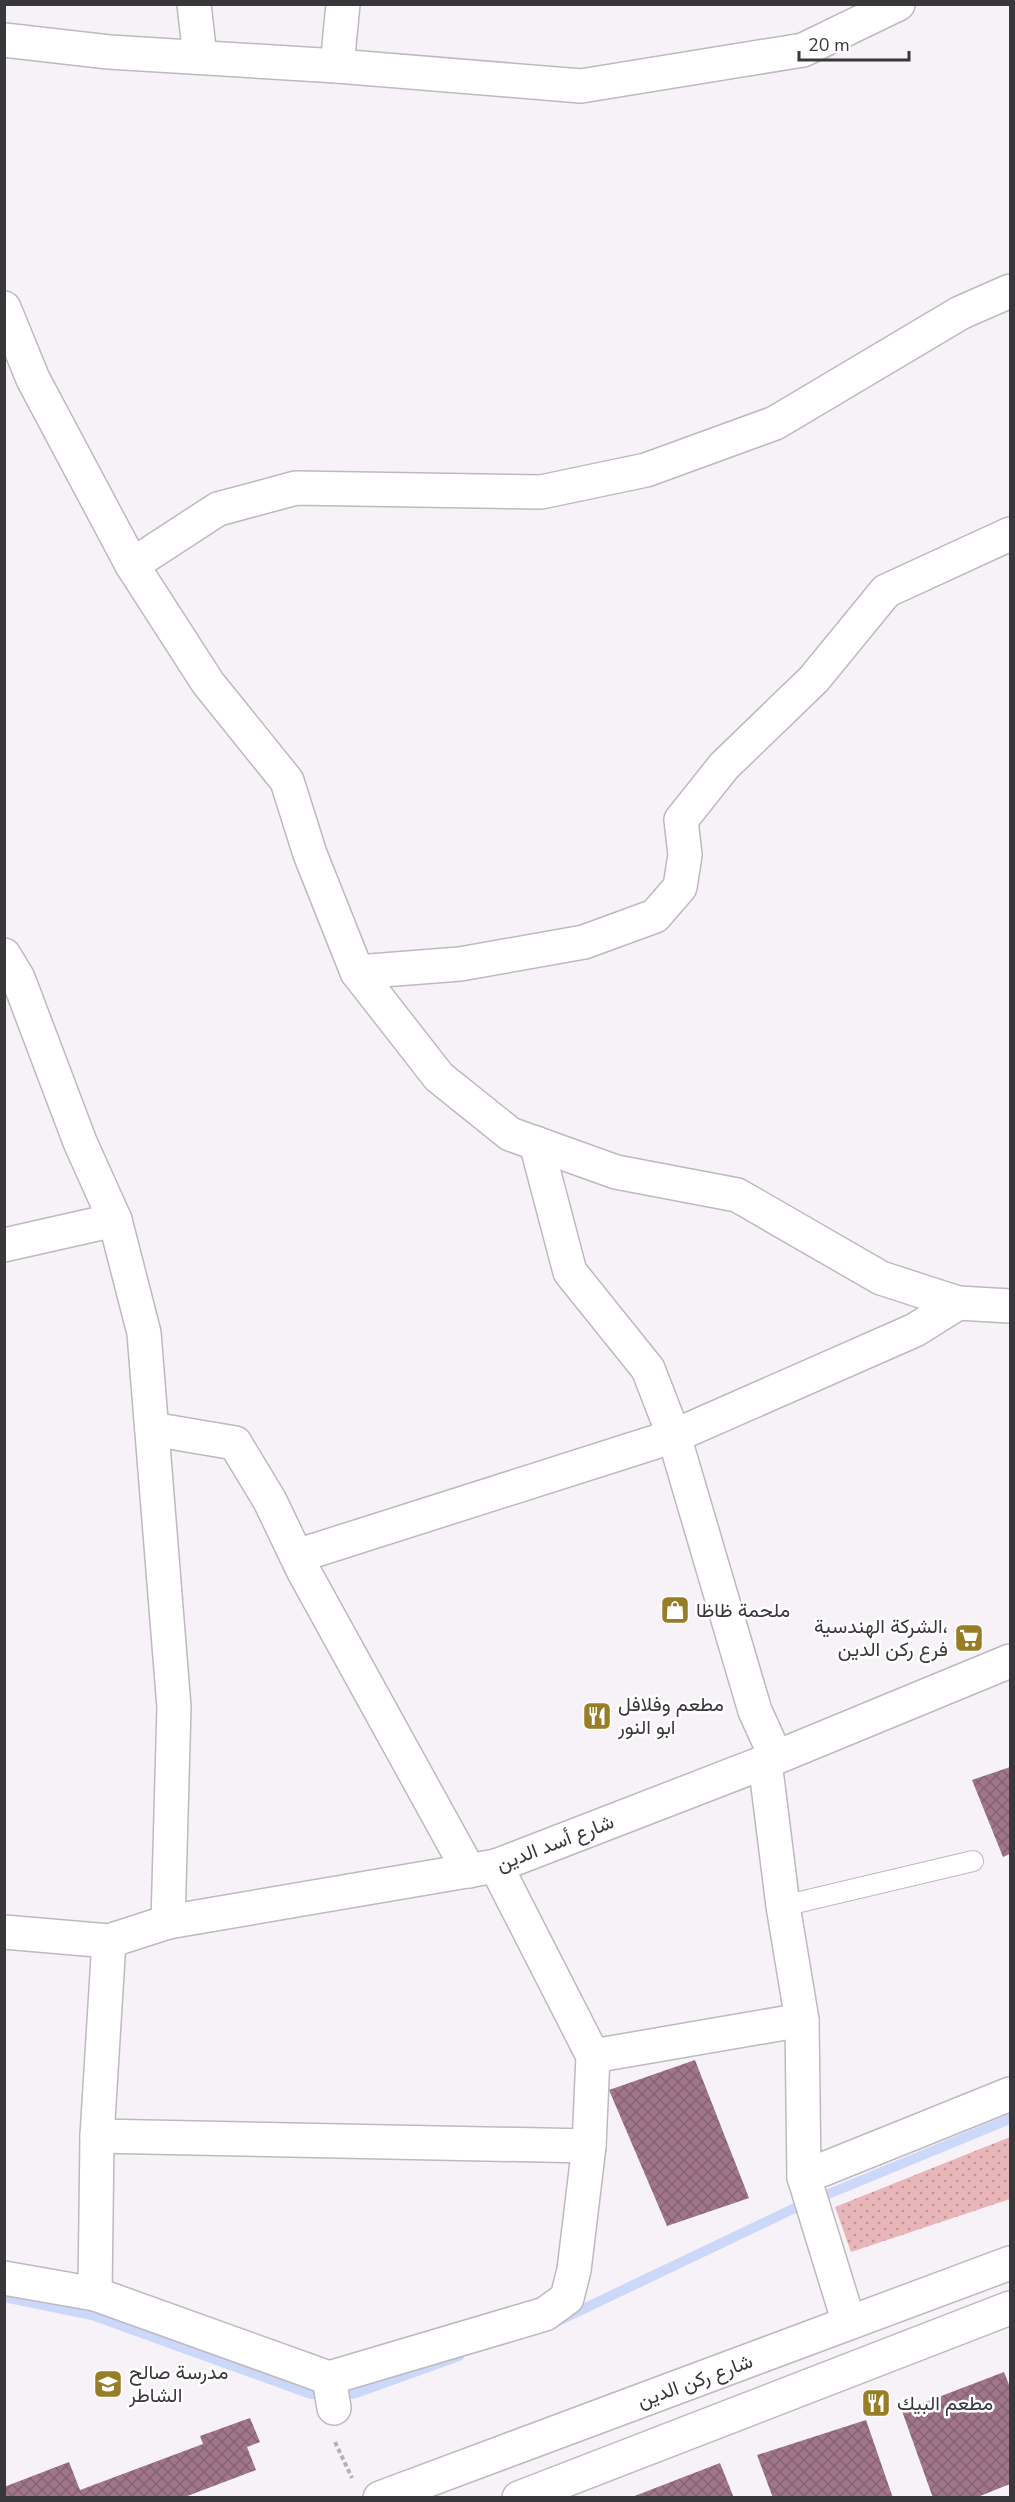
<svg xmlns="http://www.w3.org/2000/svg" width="1015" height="2502" font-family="'Nunito Sans',Vazirmatn,sans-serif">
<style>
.green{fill:url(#green-dots)}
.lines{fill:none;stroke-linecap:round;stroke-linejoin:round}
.stream{stroke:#ccd8fa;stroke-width:10}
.building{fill:url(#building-cross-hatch)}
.lane-casing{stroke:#beb9bf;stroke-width:22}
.street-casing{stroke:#beb9bf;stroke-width:36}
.secondary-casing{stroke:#beb9bf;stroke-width:36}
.path{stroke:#b4b0b5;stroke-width:4;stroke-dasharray:4.5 3;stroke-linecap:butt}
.lane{stroke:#fff;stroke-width:20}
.street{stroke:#fff;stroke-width:33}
.secondary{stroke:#fff;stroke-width:33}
.labels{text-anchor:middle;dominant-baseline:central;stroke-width:5;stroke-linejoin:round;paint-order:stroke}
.poi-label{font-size:20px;fill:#383739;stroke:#fff;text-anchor:start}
.street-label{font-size:20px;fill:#383739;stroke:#fff}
</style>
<defs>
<pattern id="green-dots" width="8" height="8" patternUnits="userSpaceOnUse" patternTransform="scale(1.5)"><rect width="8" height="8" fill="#e8b6b9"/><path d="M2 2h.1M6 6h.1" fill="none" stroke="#bd9597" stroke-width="1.8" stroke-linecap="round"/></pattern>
<pattern id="building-cross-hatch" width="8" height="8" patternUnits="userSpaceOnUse" patternTransform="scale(1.5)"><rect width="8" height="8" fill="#a1768b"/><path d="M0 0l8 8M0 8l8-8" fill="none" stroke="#846273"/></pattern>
</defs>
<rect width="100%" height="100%" fill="#f7f2f8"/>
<polygon class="green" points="1010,2137 1010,2199 851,2252 835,2207"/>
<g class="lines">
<g class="stream">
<polyline points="4,2297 92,2315 311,2394 353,2394 459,2356"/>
<polyline points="556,2322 797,2207 1010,2119"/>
</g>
</g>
<g class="building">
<polygon points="1010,1767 1010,1854 1003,1857 972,1780"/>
<polygon points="695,2060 749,2198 667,2226 609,2090"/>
<polygon points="1004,2372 1010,2387 1010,2484 975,2498 933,2498 902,2411"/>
<polygon points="250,2418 260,2442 247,2447 256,2470 182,2498 4,2498 4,2487 69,2462 80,2490 203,2444 200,2436"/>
<polygon points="866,2420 893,2498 773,2498 757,2455"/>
<polygon points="720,2463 734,2498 633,2498 632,2497"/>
</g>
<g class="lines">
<g class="lane-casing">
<polyline id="lane" points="783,1906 973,1861"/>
</g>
<g class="street-casing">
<g id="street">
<polyline points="194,4 200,57"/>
<polyline points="4,40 109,52 337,66 581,86 803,50 898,4"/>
<polyline points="337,66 343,4"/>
<polyline points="4,308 33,379 132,565 208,683 287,781 310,854 357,972 439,1077 510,1134 616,1172 737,1195 881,1278 958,1303 1010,1306"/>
<polyline points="132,565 218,509 296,488 541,492 646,470 775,423 960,313 1010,291"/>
<polyline points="4,955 18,978 80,1142 115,1220 144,1333 174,1707 168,1922"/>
<polyline points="357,972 460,964 584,942 655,916 680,887 685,855 681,820 724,766 814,679 886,591 1010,534"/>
<polyline points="536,1143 570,1272 648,1369 674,1436 755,1711 776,1757"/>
<polyline points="4,1245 115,1220"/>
<polyline points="152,1429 235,1443 270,1501 303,1570 469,1871"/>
<polyline points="297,1556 674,1436 915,1330 958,1303"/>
<polyline points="765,1762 783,1906 802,2020 804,2177 849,2323"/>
<polyline points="4,1932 109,1941 168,1922 496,1866 765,1762 1010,1661"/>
<polyline points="593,2056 802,2020"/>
<polyline points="97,2136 589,2146"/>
<polyline points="804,2177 1010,2094"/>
<polyline points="4,2278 95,2294 329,2378 545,2314 567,2298 574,2270 589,2146 593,2056 496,1866"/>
<polyline points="95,2294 97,2136 109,1941"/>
<polyline points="329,2378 334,2408"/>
</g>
</g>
<g class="secondary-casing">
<g id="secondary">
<polyline points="380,2498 1010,2263"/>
<polyline points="519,2498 1010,2308"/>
</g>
</g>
<polyline class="path" points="335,2442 352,2478"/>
<use href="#lane" class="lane"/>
<use href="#street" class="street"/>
<use href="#secondary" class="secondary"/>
</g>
<defs>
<g id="shop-square" transform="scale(1.5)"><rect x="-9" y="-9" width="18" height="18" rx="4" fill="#977d25" stroke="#fff"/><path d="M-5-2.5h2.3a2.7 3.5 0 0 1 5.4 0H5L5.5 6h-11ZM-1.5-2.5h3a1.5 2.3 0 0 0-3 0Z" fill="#fff"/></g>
<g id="supermarket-square" transform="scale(1.5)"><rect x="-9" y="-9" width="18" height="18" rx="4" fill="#977d25" stroke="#fff"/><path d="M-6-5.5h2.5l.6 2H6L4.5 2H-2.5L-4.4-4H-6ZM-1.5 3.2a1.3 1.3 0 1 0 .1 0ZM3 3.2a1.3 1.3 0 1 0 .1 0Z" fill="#fff"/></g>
<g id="restaurant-square" transform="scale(1.5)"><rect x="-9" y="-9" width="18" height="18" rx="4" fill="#977d25" stroke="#fff"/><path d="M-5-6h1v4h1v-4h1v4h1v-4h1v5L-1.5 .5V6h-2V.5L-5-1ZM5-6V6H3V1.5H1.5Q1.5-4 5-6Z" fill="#fff"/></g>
<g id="school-square" transform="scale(1.5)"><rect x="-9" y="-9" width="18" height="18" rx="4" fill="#977d25" stroke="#fff"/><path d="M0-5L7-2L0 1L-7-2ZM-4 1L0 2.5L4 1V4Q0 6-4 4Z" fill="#fff"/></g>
</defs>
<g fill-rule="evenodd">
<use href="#shop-square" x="675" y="1610"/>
<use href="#supermarket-square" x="969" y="1638"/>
<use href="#restaurant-square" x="597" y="1716"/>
<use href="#school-square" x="108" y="2384"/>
<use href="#restaurant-square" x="876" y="2403"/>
</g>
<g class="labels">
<g class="poi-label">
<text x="696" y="1610">ملحمة ظاظا</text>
<text x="948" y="1626" text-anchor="end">الشركة الهندسية،<tspan x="948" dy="23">فرع ركن الدين</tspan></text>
<text x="618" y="1704">مطعم وفلافل<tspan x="618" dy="23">ابو النور</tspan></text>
<text x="129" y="2372">مدرسة صالح<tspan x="129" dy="23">الشاطر</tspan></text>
<text x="897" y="2403">مطعم البيك</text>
</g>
<g class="street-label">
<text transform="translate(555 1843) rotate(-21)">شارع أسد الدين</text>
<text transform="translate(695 2381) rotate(-20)">شارع ركن الدين</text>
</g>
</g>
<rect width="1015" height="2502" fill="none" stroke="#383739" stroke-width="12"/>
<path d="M799 51v9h110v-9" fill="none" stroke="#383739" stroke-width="3"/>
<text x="808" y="51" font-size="18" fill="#383739" stroke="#ffffff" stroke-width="4.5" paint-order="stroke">20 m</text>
</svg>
